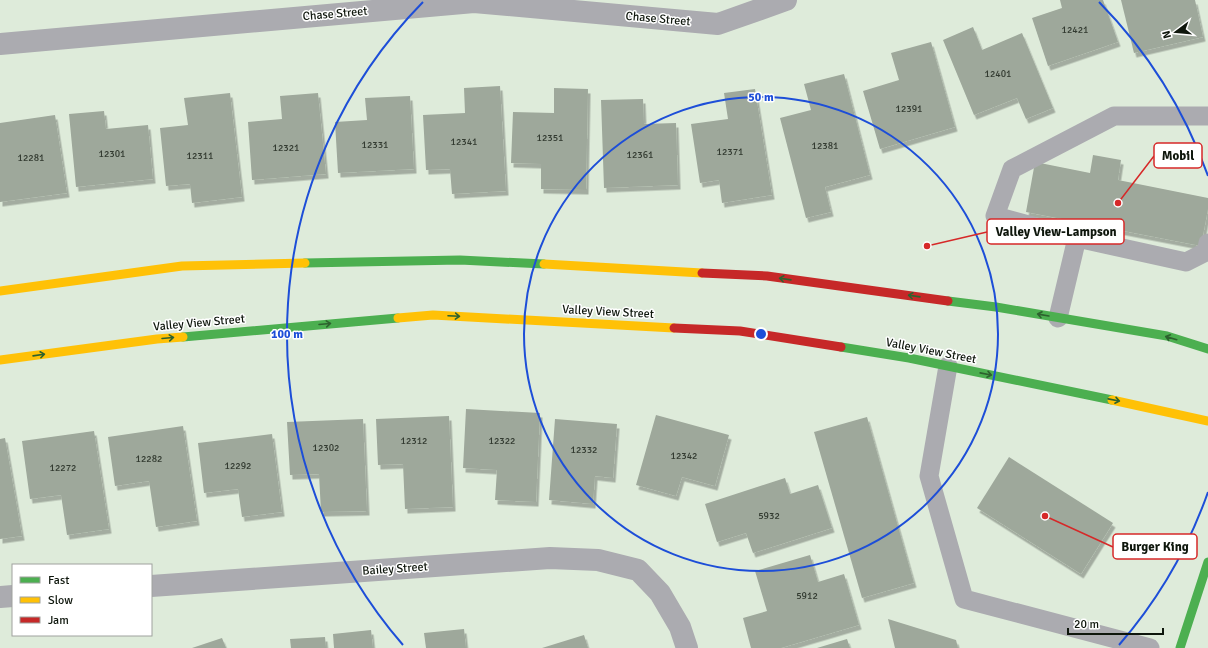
<svg xmlns="http://www.w3.org/2000/svg" width="1208" height="648" font-family="Signika,sans-serif">
<style>
.building{fill:#9ea89b;filter:url(#shadow)}
.lines{fill:none;stroke-linecap:round;stroke-linejoin:round}
.lane{stroke:#ababb0;stroke-width:19}
.street{stroke:#ababb0;stroke-width:22}
.fast{stroke:#4caf50;stroke-width:9}
.slow{stroke:#ffc107;stroke-width:9}
.jam{stroke:#c62828;stroke-width:9}
.oneway{stroke:#2d622e}
.ring{fill:none;stroke:#1d4ed8;stroke-width:2}
.labels{text-anchor:middle;dominant-baseline:central;stroke-width:3;stroke-linejoin:round;paint-order:stroke}
.number-label{font-size:10px;fill:#323a30}
.street-label{font-size:12px;fill:#0e160c;stroke:#fff}
.centre{fill:#1d4ed8;stroke:#fff;stroke-width:2}
.ring-label{font-size:12px;text-anchor:middle;font-weight:bold;fill:#1d4ed8;stroke:#fff;stroke-width:3;stroke-linejoin:round;paint-order:stroke}
.leader{fill:none;stroke:#d62828;stroke-width:1.5}
.callout-dot{fill:#d62828;stroke:#fff;stroke-width:1.5}
.callout{fill:#fff;stroke:#d62828;stroke-width:1.5}
.callout-label{font-size:13px;text-anchor:middle;font-weight:bold;fill:#0e160c}
</style>
<defs>
<filter id="shadow"><feDropShadow dx="2.5" dy="4.5" stdDeviation="0" flood-color="#0004"/></filter>
</defs>
<rect width="100%" height="100%" fill="#deebda"/>
<g class="building">
<polygon points="1060,0 1103,0 1118,42 1048,66 1032,18 1062,8"/>
<polygon points="1121,0 1195,0 1203,37 1134,53"/>
<polygon points="973,27 982,50 1022,33 1053,108 1026,119 1017,98 974,115 943,40"/>
<polygon points="931,42 955,127 880,149 863,91 899,80 891,53"/>
<polygon points="844,74 870,175 825,187 831,212 806,218 780,118 811,110 804,84"/>
<polygon points="500,86 506,191 452,194 450,169 426,170 423,115 465,113 464,88"/>
<polygon points="554,88 588,89 586,190 541,189 541,164 511,163 513,112 554,113"/>
<polygon points="755,89 772,195 722,203 719,180 700,183 691,124 728,119 724,93"/>
<polygon points="230,93 242,197 192,203 190,184 166,186 160,128 188,125 184,98"/>
<polygon points="318,93 326,174 252,180 248,122 282,119 280,96"/>
<polygon points="410,96 414,169 338,173 335,122 367,120 365,98"/>
<polygon points="643,99 644,124 676,123 678,185 604,188 601,100"/>
<polygon points="104,111 106,129 148,125 153,179 76,187 69,114"/>
<polygon points="55,115 67,193 0,202 0,123"/>
<polygon points="1093,155 1121,160 1118,180 1208,198 1208,209 1201,246 1026,212 1035,162 1090,173"/>
<polygon points="466,409 540,413 536,502 495,500 497,470 463,468"/>
<polygon points="656,415 729,435 715,486 682,477 676,496 636,485"/>
<polygon points="449,416 453,507 405,509 403,464 378,465 376,419"/>
<polygon points="867,417 914,583 862,598 814,432"/>
<polygon points="363,419 367,511 321,512 319,474 290,475 287,422"/>
<polygon points="555,419 617,424 613,478 595,476 593,504 549,500"/>
<polygon points="183,426 197,521 156,527 149,481 115,486 108,437"/>
<polygon points="94,431 109,529 67,535 61,495 30,499 22,441"/>
<polygon points="272,434 282,512 242,517 238,489 204,493 198,443"/>
<polygon points="5,438 22,536 0,539 0,439"/>
<polygon points="1009,457 1113,523 1081,574 977,508"/>
<polygon points="785,478 790,494 818,485 832,528 753,553 746,533 717,542 705,504"/>
<polygon points="810,555 818,582 844,574 859,625 781,648 751,648 743,618 767,611 755,571"/>
<polygon points="888,619 956,640 958,648 895,648"/>
<polygon points="464,629 466,648 426,648 424,633"/>
<polygon points="371,630 373,648 334,648 333,634"/>
<polygon points="584,635 588,648 542,648"/>
<polygon points="325,637 326,648 291,648 290,639"/>
<polygon points="222,638 226,648 192,648"/>
<polygon points="847,639 850,648 817,648"/>
</g>
<g class="lines">
<g class="lane">
<polyline points="1077,238 1186,262 1206,252 1208,243"/>
<polyline points="1058,318 1077,238 995,216 1012,169 1114,116 1208,116"/>
<polyline points="948,366 929,476 964,599 1150,648"/>
</g>
<g class="street">
<polyline points="0,44 474,2 718,24 786,0"/>
<polyline points="151,586 550,558 598,560 638,570 660,593 680,627 687,648"/>
<polyline points="0,597 13,596"/>
</g>
<g class="fast">
<polyline points="305,263 460,260 544,264"/>
<polyline points="948,301 996,307 1167,336 1208,349"/>
<polyline points="183,337 398,318"/>
<polyline points="841,347 909,358 1112,400"/>
<polyline points="1180,648 1208,562"/>
</g>
<g class="slow">
<polyline points="544,264 702,273"/>
<polyline points="0,291 182,266 305,263"/>
<polyline points="398,318 433,315 674,328"/>
<polyline points="0,360 157,339 183,337"/>
<polyline points="1112,400 1208,421"/>
</g>
<g class="jam">
<polyline points="702,273 767,276 948,301"/>
<polyline points="674,328 740,331 841,347"/>
</g>
</g>
<defs><path id="oneway-shaft" d="M-6 0H5M1.5-3L5.5 0L1.5 3" fill="none" stroke-width="1.6" stroke-linecap="round" stroke-linejoin="round"/></defs>
<g class="oneway">
<use href="#oneway-shaft" transform="translate(785 279) rotate(-172)"/>
<use href="#oneway-shaft" transform="translate(914 296) rotate(-172)"/>
<use href="#oneway-shaft" transform="translate(1043 315) rotate(-170)"/>
<use href="#oneway-shaft" transform="translate(454 316) rotate(3)"/>
<use href="#oneway-shaft" transform="translate(325 324) rotate(-5)"/>
<use href="#oneway-shaft" transform="translate(168 338) rotate(-5)"/>
<use href="#oneway-shaft" transform="translate(1171 338) rotate(-164)"/>
<use href="#oneway-shaft" transform="translate(39 355) rotate(-8)"/>
<use href="#oneway-shaft" transform="translate(986 374) rotate(11)"/>
<use href="#oneway-shaft" transform="translate(1114 400) rotate(11)"/>
</g>
<g class="ring">
<circle cx="761" cy="334" r="237"/>
<path d="M1208 492A474 474 0 0 1 1119 645M403 645A474 474 0 0 1 423 2M1099 2A474 474 0 0 1 1208 176"/>
</g>
<g class="labels">
<g class="number-label">
<text x="1075" y="30">12421</text>
<text x="998" y="74">12401</text>
<text x="909" y="109">12391</text>
<text x="550" y="138">12351</text>
<text x="464" y="142">12341</text>
<text x="375" y="145">12331</text>
<text x="825" y="146">12381</text>
<text x="286" y="148">12321</text>
<text x="730" y="152">12371</text>
<text x="112" y="154">12301</text>
<text x="640" y="155">12361</text>
<text x="200" y="156">12311</text>
<text x="31" y="158">12281</text>
<text x="414" y="441">12312</text>
<text x="502" y="441">12322</text>
<text x="326" y="448">12302</text>
<text x="584" y="450">12332</text>
<text x="684" y="456">12342</text>
<text x="149" y="459">12282</text>
<text x="238" y="466">12292</text>
<text x="63" y="468">12272</text>
<text x="769" y="516">5932</text>
<text x="807" y="596">5912</text>
</g>
<g class="street-label">
<text transform="translate(335 14) rotate(-5)">Chase Street</text>
<text transform="translate(658 19) rotate(5)">Chase Street</text>
<text transform="translate(608 312) rotate(3)">Valley View Street</text>
<text transform="translate(199 323) rotate(-5)">Valley View Street</text>
<text transform="translate(931 351) rotate(11)">Valley View Street</text>
<text transform="translate(395 569) rotate(-4)">Bailey Street</text>
</g>
</g>
<circle cx="761" cy="334" r="6" class="centre"/>
<g class="ring-label">
<text x="761" y="101">50 m</text>
<text x="287" y="338">100 m</text>
</g>
<path class="leader" d="M1118 203L1154 156M927 246L987 232M1045 516L1113 547"/>
<g class="callout-dot">
<circle cx="1118" cy="203" r="4"/>
<circle cx="927" cy="246" r="4"/>
<circle cx="1045" cy="516" r="4"/>
</g>
<g class="callout">
<rect x="1154" y="143" width="48" height="25" rx="4"/>
<rect x="987" y="219" width="137" height="25" rx="4"/>
<rect x="1113" y="534" width="84" height="25" rx="4"/>
</g>
<g class="callout-label">
<text x="1178" y="160">Mobil</text>
<text x="1056" y="236">Valley View-Lampson</text>
<text x="1155" y="551">Burger King</text>
</g>
<rect x="12" y="564" width="140" height="72" fill="#ffffff" stroke="#9fa29e"/>
<rect x="20" y="577" width="20" height="6" fill="#4caf50" stroke="#9fa29e"/>
<text x="48" y="584" font-size="12" fill="#0e160c">Fast</text>
<rect x="20" y="597" width="20" height="6" fill="#ffc107" stroke="#9fa29e"/>
<text x="48" y="604" font-size="12" fill="#0e160c">Slow</text>
<rect x="20" y="617" width="20" height="6" fill="#c62828" stroke="#9fa29e"/>
<text x="48" y="624" font-size="12" fill="#0e160c">Jam</text>
<g transform="translate(1176 32) rotate(254)" stroke="#ffffff" stroke-width="3" paint-order="stroke">
<path d="M0-3L7 15L0 10L-7 15Z" fill="#0e160c"/>
<text y="-6" font-size="11" font-weight="bold" text-anchor="middle" fill="#0e160c">N</text>
</g>
<path d="M1068 628v6h95v-6" fill="none" stroke="#0e160c" stroke-width="2"/>
<text x="1074" y="628" font-size="12" fill="#0e160c" stroke="#ffffff" stroke-width="3" paint-order="stroke">20 m</text>
</svg>
